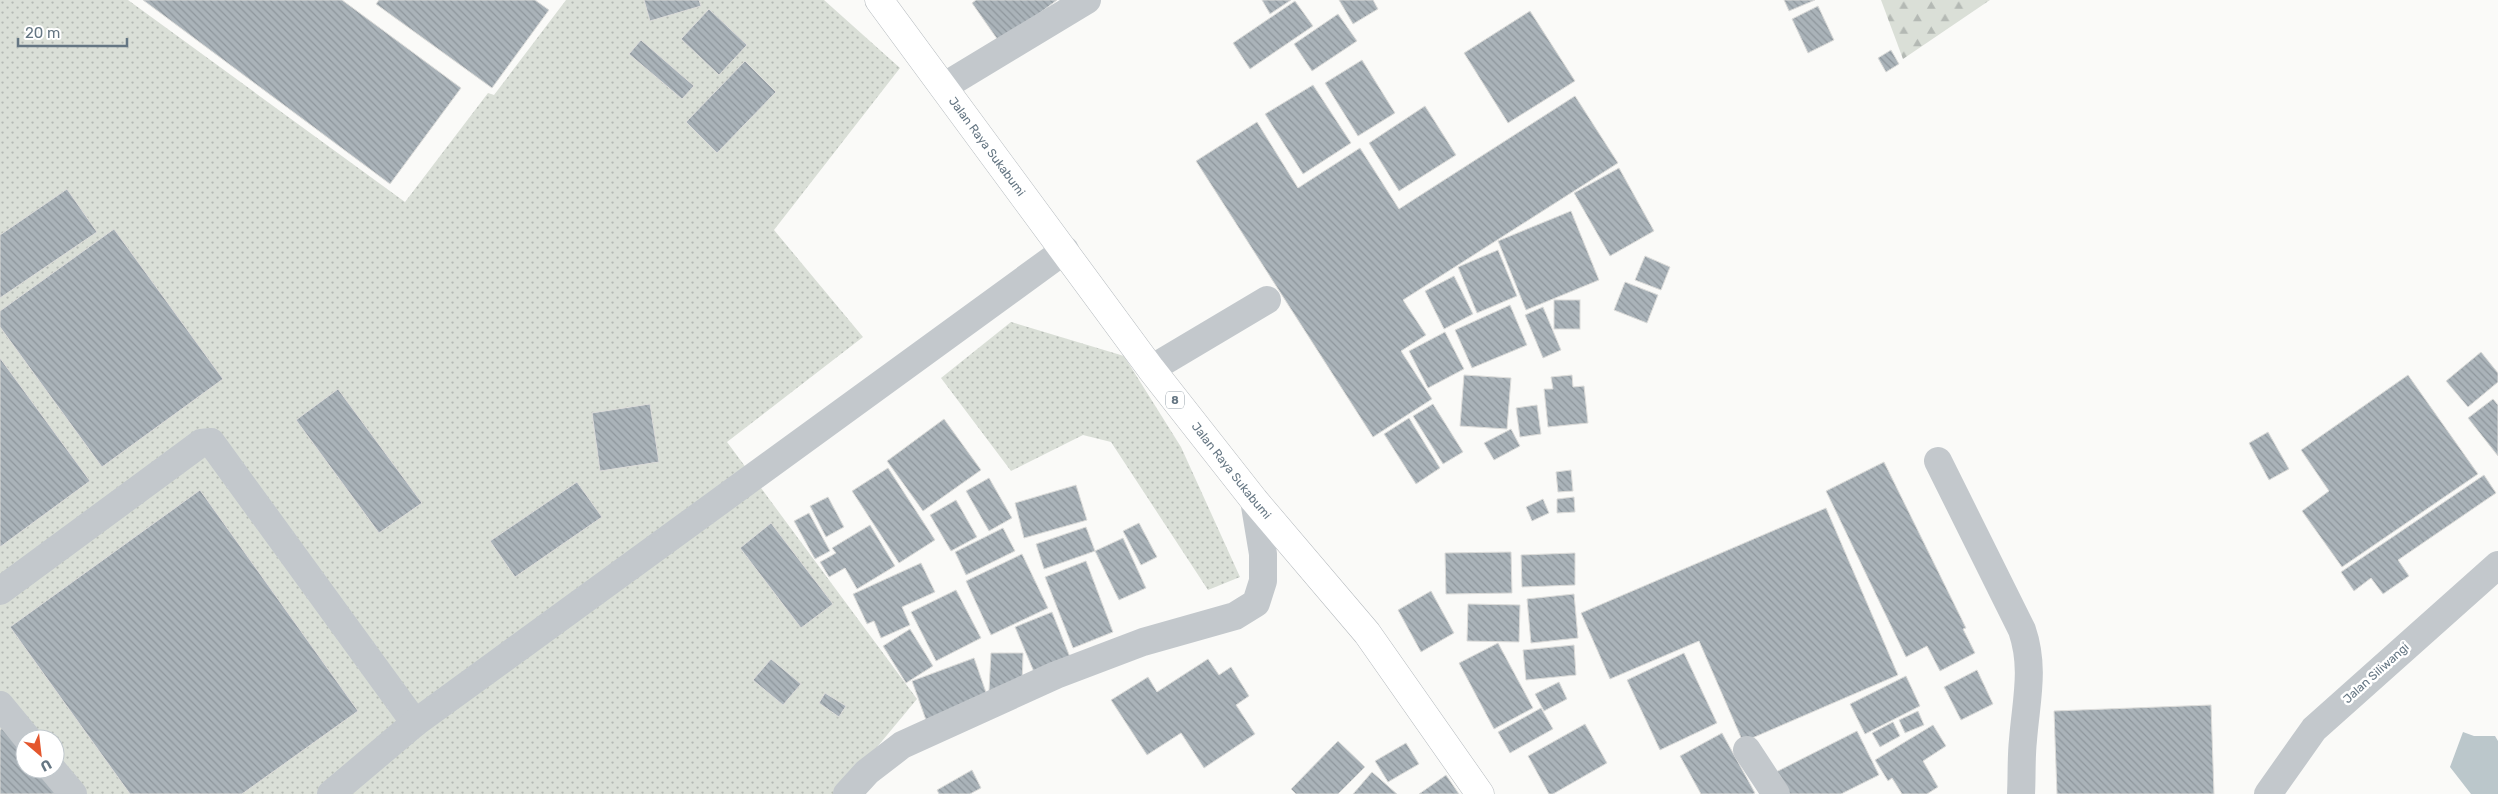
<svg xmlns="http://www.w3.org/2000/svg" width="2498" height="794" font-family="Rubik,sans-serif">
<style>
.grass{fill:url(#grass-dots);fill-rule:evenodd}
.forest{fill:url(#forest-firs)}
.water{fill:#bbc7cb}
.building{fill:url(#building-back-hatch);stroke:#dcdcda}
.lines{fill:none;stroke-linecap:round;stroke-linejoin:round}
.highway-casing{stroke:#b4b9bd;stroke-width:29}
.minor{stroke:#c3c8cc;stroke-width:28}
.highway{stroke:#fff;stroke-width:28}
.labels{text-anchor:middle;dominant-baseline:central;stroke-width:5;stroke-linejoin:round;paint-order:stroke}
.shield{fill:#fff;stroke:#939fa8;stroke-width:1}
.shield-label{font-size:11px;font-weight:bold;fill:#657683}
.street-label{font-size:12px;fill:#657683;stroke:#fff}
</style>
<defs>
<pattern id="grass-dots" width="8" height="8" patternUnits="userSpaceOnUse" patternTransform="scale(1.25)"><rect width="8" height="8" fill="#dadfd7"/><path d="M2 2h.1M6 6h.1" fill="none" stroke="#b4b9b4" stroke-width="1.8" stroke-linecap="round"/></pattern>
<pattern id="forest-firs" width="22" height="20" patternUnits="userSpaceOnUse" patternTransform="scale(1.25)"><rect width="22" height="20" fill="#dadfd7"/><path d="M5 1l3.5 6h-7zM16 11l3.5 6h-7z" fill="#b4b9b4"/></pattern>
<pattern id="building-back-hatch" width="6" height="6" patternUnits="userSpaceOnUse" patternTransform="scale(1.25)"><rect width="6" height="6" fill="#aab3b9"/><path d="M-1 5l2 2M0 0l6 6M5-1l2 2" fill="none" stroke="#8e969c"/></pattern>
</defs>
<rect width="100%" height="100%" fill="#fafaf8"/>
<g class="grass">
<path d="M0,0H128L405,202L488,93L494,95L566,0H824L900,68L774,230L863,337L727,442L917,699L838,794H0ZM25,739H55V769H25Z"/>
<polygon points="1011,322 1124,356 1181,447 1240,577 1208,590 1111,442 1083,435 1011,471 941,378"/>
</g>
<polygon class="forest" points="1881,0 1990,0 1903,59"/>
<polygon class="water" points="2463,732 2474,736 2495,736 2498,741 2498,794 2471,794 2450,767"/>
<g class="building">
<polygon points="143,0 342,0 461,88 390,184"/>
<polygon points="379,0 535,0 549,10 492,88 376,4"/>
<polygon points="644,0 699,0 701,6 650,21"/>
<polygon points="976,0 1057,0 1000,43 972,3"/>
<polygon points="1262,0 1291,0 1270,14"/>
<polygon points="1339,0 1373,0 1378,9 1353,24"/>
<polygon points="1784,0 1815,0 1789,11"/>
<polygon points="1295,1 1313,26 1250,69 1233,43"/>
<polygon points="1818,6 1834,40 1808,53 1792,19"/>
<polygon points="709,9 747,45 719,75 681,39"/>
<polygon points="1530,11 1575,81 1508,123 1464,53"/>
<polygon points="1338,14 1357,41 1312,71 1294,44"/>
<polygon points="641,40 694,86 682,99 629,54"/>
<polygon points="1891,50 1899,64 1886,72 1878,58"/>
<polygon points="1362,60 1395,113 1358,136 1325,83"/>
<polygon points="745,61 776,92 717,153 686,122"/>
<polygon points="1313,85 1351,143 1303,174 1265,114"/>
<polygon points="1575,96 1618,163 1403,300 1426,335 1401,351 1432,399 1373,437 1196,161 1257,122 1298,188 1360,148 1399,209"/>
<polygon points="1425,106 1456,155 1399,191 1369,143"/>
<polygon points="1619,168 1654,231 1610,256 1574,193"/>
<polygon points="67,189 97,232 0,298 0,235"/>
<polygon points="1571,211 1599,280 1526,310 1498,241"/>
<polygon points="114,229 223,379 102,467 0,327 0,311"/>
<polygon points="1498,250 1517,296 1477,313 1458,267"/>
<polygon points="1645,256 1670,267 1661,290 1635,280"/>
<polygon points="1454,276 1473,314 1444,329 1425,291"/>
<polygon points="1625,282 1658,295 1647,323 1614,310"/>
<rect x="1554" y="300" width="26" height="29"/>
<polygon points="1510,305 1527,345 1472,368 1455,330"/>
<polygon points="1543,307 1561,350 1543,358 1525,315"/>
<polygon points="1445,332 1464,369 1428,388 1409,351"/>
<polygon points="2481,352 2498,373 2498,382 2468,407 2446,381"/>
<polygon points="0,358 90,481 0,547"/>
<polygon points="1464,375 1511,378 1507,429 1460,426"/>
<polygon points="1572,375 1573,387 1584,386 1588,423 1548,427 1544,389 1553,389 1551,377"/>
<polygon points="2408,375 2478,474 2342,567 2302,511 2329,491 2301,450"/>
<polygon points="338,389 422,503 379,533 296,420"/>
<polygon points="2493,399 2498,405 2498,456 2468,418"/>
<polygon points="650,404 659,462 600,471 592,413"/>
<polygon points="1433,404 1463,452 1443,464 1413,416"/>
<polygon points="1537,405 1541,434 1520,437 1516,408"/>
<polygon points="1409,418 1440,468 1416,484 1384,434"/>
<polygon points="944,419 981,470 923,511 887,461"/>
<polygon points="1511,429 1520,446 1494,460 1484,443"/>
<polygon points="2268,432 2289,469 2269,480 2249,443"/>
<polygon points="1884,462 1966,628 1963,629 1975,653 1940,671 1927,646 1906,657 1826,491"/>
<polygon points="888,468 935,540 899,563 852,491"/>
<polygon points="1571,470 1573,491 1558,492 1556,472"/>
<polygon points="2484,475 2496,493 2398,560 2409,576 2383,594 2371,578 2354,591 2341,572"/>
<polygon points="989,478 1012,518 989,531 966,491"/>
<polygon points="577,482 602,517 515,577 490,541"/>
<polygon points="1076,485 1087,520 1024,538 1015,503"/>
<polygon points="200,490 358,711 242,794 130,794 10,627"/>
<polygon points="828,497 844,527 826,537 810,506"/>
<polygon points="1574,497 1575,512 1557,513 1557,499"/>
<polygon points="1543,499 1549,513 1532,521 1526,507"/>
<polygon points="956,500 977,537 951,551 930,515"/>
<polygon points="1826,508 1898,675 1743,742 1699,641 1610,679 1581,613"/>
<polygon points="809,513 830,551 815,559 794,521"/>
<polygon points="771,523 833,604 801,628 740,548"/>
<polygon points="1139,523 1157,557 1141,565 1123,531"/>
<polygon points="870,525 895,566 857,589 845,568 829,577 820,562 836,553 832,548"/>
<polygon points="1086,527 1095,551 1044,569 1036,544"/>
<polygon points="1003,528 1015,551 966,575 955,552"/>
<polygon points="1123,538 1146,588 1119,600 1095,551"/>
<polygon points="1511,552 1512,593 1446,594 1445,553"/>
<polygon points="1575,553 1575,585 1522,587 1521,555"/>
<polygon points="1022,554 1048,608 991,635 966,581"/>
<polygon points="1086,561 1113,632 1073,648 1045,577"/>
<polygon points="921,563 935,592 902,607 910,625 881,638 874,621 867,624 853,594"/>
<polygon points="956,590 981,638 936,661 911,612"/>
<polygon points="1431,591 1454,633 1421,652 1398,610"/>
<polygon points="1574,594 1578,638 1531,643 1527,599"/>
<polygon points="1468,604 1520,605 1519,642 1467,641"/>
<polygon points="1052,612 1070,657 1034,672 1015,627"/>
<polygon points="910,629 933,666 906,683 883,646"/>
<polygon points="1498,643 1533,708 1494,729 1459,663"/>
<polygon points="1574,645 1576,675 1526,680 1523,650"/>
<polygon points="991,653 1023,653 1022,692 989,691"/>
<polygon points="1684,653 1717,723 1660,750 1627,680"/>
<polygon points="974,658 988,698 926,720 912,681"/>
<polygon points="771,659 801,684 783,705 753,680"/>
<polygon points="1208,659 1219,675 1231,667 1249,696 1236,705 1255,734 1204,768 1181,733 1147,755 1111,700 1148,677 1157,692"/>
<polygon points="1977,670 1993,704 1961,720 1944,687"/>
<polygon points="1906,676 1920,706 1865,734 1850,704"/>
<polygon points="1559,682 1567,699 1544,711 1535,694"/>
<polygon points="825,693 846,706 839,717 819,703"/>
<polygon points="2211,705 2214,794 2057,794 2054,711"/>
<polygon points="1541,708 1553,729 1510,753 1498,732"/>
<polygon points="1918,711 1924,725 1905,733 1899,720"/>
<polygon points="11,722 25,740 25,769 46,769 64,794 0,794 0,730"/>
<polygon points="1893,722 1900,736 1880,747 1872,733"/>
<polygon points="1585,724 1607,763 1553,794 1549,794 1528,756"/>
<polygon points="1933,725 1946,746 1923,761 1938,787 1927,794 1902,794 1892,778 1888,781 1875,760"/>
<polygon points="1857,731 1879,775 1841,794 1782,794 1772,774"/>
<polygon points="1722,733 1755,793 1753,794 1701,794 1680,756"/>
<polygon points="1338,741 1365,767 1338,794 1296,794 1291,789"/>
<polygon points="1406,743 1419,764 1388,782 1375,761"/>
<polygon points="972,770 981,788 970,794 939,794 937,790"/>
<polygon points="1372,772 1397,794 1353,794"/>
<polygon points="1446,775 1459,794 1419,794"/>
</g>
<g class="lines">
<g class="highway-casing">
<g id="highway">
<path id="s1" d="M879,0L1151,369L1254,500L1367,633L1480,794"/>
</g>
</g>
<g class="minor">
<polyline points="943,87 1087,0"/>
<polyline points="1151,369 1267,300"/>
<path d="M1938,461L2022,630C2035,668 2026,701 2023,740C2021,758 2022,776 2021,794"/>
<polyline points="0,591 201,443 211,442 415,723"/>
<polyline points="0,705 28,739"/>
<polyline points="1747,750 1776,794"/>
<polyline points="52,769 73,794"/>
<polyline points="331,794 415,723 1065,250"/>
<polyline points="847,794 867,772 902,745 1056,675 1143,642 1235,616 1256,603 1263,581 1263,554 1254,500"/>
<polyline points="2268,794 2314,729 2498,565"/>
</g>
<use href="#highway" class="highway"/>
</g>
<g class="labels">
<rect class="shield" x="1166" y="391.5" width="18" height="17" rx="4"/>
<g class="shield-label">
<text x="1175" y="400">8</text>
</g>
<g class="street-label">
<text stroke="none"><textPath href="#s1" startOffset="182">Jalan Raya Sukabumi</textPath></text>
<text stroke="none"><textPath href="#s1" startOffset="588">Jalan Raya Sukabumi</textPath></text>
<text transform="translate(2376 673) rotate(-42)">Jalan Siliwangi</text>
</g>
</g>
<g transform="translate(40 754) rotate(152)"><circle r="24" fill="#ffffff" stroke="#c1c8cd"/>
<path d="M0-4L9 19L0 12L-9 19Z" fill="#e4572e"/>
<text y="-8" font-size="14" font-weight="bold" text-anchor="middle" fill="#657683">U</text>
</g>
<path d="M18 38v8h109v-8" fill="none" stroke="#657683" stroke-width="2.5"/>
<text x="25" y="38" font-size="15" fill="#657683" stroke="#ffffff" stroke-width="4" paint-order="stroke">20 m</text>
</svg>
